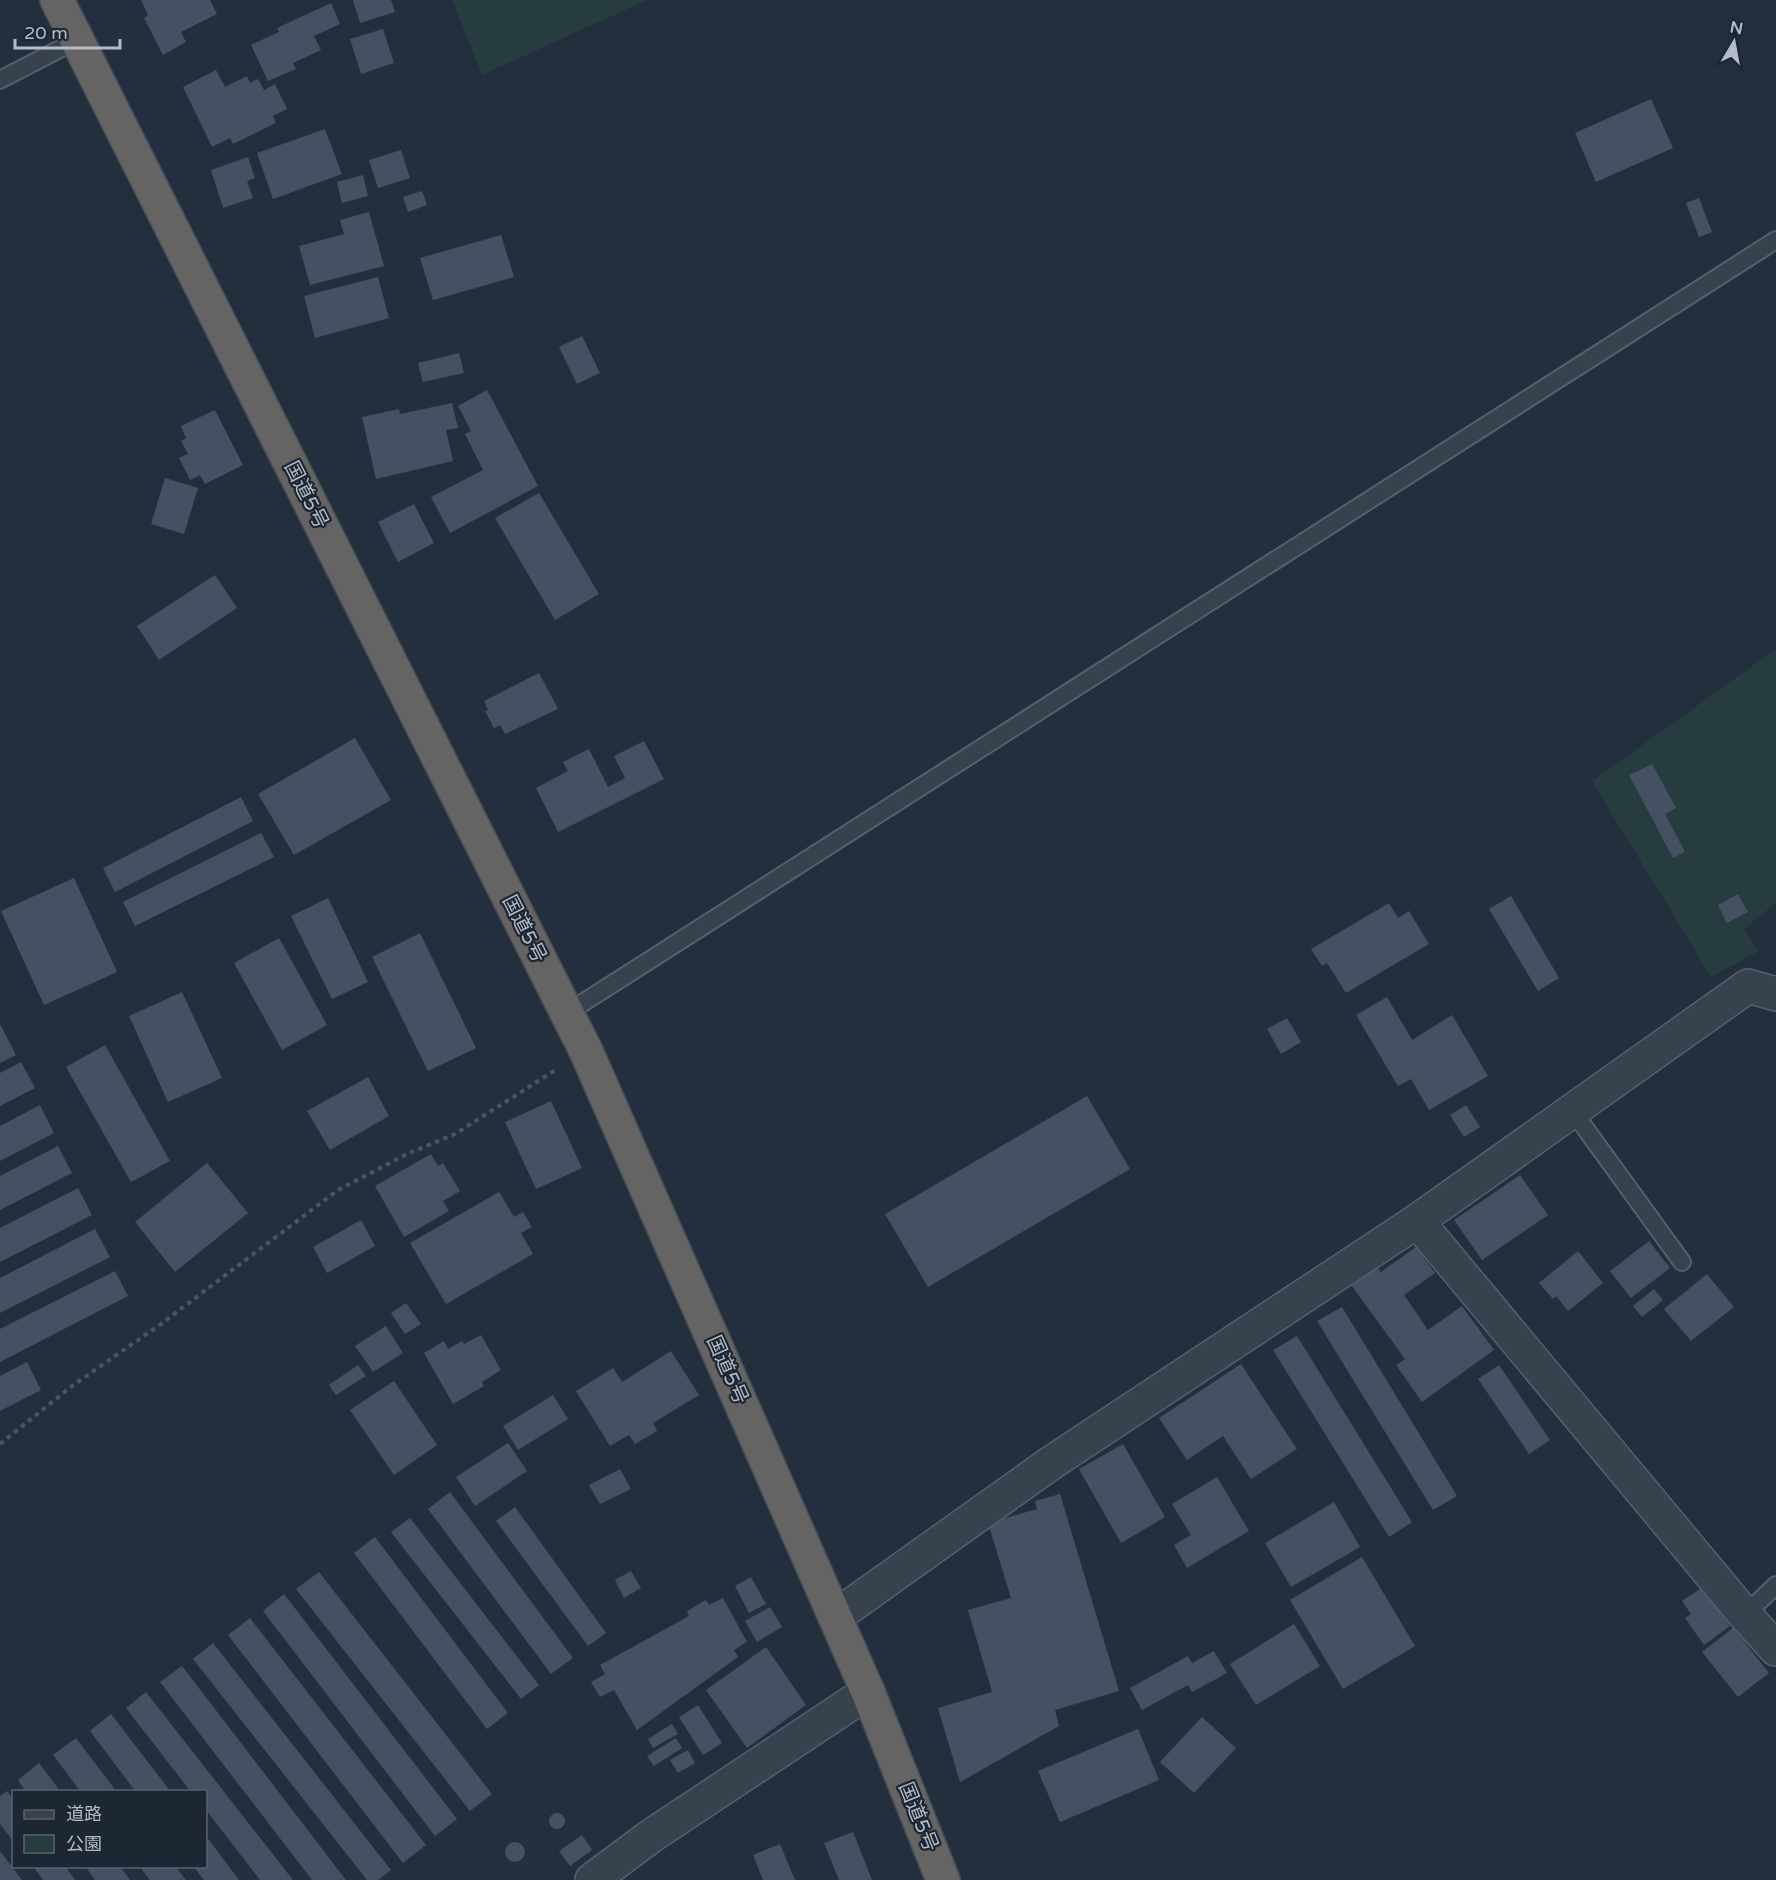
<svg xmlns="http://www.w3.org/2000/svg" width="1776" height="1880" font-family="'Varela Round','Noto Sans JP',sans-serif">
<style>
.green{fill:#263c3f}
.building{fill:#455162}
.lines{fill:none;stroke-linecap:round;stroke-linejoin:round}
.service-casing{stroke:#565f6c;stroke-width:20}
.minor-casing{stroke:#565f6c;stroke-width:36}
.trunk-casing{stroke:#434c59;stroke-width:36}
.path{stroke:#44595c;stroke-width:4;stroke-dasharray:4.5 4.5;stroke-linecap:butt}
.service{stroke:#38414e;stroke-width:16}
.minor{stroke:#38414e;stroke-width:33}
.trunk{stroke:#656462;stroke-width:33}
.labels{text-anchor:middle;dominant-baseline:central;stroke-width:4.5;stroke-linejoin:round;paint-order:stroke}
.street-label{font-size:20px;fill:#b4bcc9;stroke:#1d2633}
</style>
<rect width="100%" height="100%" fill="#242f3e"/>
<g class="green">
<polygon points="452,0 647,0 482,75"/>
<polygon points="1776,649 1776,903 1744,929 1759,951 1711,977 1592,781"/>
</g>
<g class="building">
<polygon points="141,0 210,0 217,14 181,32 186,42 163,55 144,18 148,15"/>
<polygon points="353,0 391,0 395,12 360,23"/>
<polygon points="331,3 340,24 314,36 321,50 293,63 296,69 268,81 251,45 279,32 277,28"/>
<polygon points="383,29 394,63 361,74 350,39"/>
<polygon points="216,70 225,87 247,76 250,83 258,79 264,90 275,84 287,109 273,116 276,123 233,144 230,138 212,147 183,87"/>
<polygon points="1651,99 1673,148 1596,182 1575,133"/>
<polygon points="325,129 342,174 273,199 257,153"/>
<polygon points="401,150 410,178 378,188 369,160"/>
<polygon points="248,157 255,178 247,181 253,198 223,208 211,170"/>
<polygon points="363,175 368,196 342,203 337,182"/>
<polygon points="422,191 427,205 408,212 403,197"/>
<polygon points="1699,198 1712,232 1699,237 1686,203"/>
<polygon points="369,212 384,266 310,285 299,246 344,234 340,220"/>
<polygon points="501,235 514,277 433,300 420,258"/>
<polygon points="378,277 389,318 315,338 304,296"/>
<polygon points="582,336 600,373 577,384 559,347"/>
<polygon points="459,353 464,373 423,382 418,363"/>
<polygon points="487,390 538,486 450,533 431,497 483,470 465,434 471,431 458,406"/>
<polygon points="452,403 458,428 446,430 453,461 376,479 362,417 399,409 400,414"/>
<polygon points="215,410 243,465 205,484 200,475 190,480 179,458 188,454 181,441 186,438 181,426"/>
<polygon points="165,478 198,488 184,534 151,524"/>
<polygon points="539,493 599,594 555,620 495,518"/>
<polygon points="414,504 434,543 398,562 378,522"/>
<polygon points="215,575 237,608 159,660 137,626"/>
<polygon points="539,673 558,709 505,734 500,725 494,728 485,711 488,710 484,701"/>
<polygon points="355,738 391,800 294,855 258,794"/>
<polygon points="644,741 664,779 558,832 536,788 568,771 563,762 589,749 608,787 625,778 614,756"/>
<polygon points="1652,764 1676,808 1665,814 1685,852 1673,858 1629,775"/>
<polygon points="241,797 253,821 115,892 103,868"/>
<polygon points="261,833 274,857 135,926 123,902"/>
<polygon points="74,878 117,972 44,1005 1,911"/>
<polygon points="1738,894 1748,912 1727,923 1718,905"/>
<polygon points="1511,896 1559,978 1538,991 1489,909"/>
<polygon points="328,898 368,982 332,999 291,916"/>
<polygon points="1389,903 1398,918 1409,911 1429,944 1346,993 1327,963 1322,966 1311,949"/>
<polygon points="420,933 476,1048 428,1071 372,957"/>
<polygon points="279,938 327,1025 282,1050 234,963"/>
<polygon points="182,992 222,1078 168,1102 129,1016"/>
<polygon points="1387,997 1412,1040 1452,1015 1488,1076 1429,1110 1411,1079 1398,1086 1356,1015"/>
<polygon points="1287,1018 1301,1042 1281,1054 1267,1029"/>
<polygon points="0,1024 16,1055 0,1063"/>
<polygon points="105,1045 170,1161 131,1182 66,1067"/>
<polygon points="21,1062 35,1088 0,1106 0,1073"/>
<polygon points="368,1077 389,1116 330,1150 307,1111"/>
<polygon points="1087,1096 1130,1169 928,1287 885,1214"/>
<polygon points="551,1101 582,1168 536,1189 505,1122"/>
<polygon points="40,1105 54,1133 0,1161 0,1126"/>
<polygon points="1466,1105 1480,1127 1464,1137 1450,1115"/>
<polygon points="58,1146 72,1173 0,1210 0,1176"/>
<polygon points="431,1154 438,1166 443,1163 460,1191 443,1201 449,1211 404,1237 375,1186"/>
<polygon points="207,1163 248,1213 175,1272 135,1222"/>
<polygon points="1520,1175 1548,1215 1482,1260 1454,1220"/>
<polygon points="78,1188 92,1215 0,1262 0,1228"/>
<polygon points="499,1192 514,1217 523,1212 532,1227 521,1233 533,1254 446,1304 410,1243"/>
<polygon points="361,1220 375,1246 327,1273 313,1247"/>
<polygon points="95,1229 110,1257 0,1313 0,1278"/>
<polygon points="1649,1241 1670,1268 1631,1298 1610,1271"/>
<polygon points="1416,1247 1435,1273 1404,1295 1428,1330 1462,1306 1494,1350 1422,1402 1396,1365 1405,1359 1349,1282 1375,1264 1381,1272"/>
<polygon points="1578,1251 1603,1283 1568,1311 1556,1296 1553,1299 1539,1283"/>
<polygon points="115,1271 128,1296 0,1362 0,1329"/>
<polygon points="1707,1274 1734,1307 1691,1341 1664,1309"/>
<polygon points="1654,1289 1663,1300 1642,1317 1633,1306"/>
<polygon points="406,1303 421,1324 405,1334 391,1313"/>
<polygon points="1342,1307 1457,1496 1433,1510 1317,1321"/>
<polygon points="386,1326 403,1353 373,1372 355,1346"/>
<polygon points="481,1335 501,1370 482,1382 484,1386 453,1404 424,1353 444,1341 448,1349 462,1341 464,1344"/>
<polygon points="1297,1336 1412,1522 1389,1537 1273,1350"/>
<polygon points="671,1351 699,1395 653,1423 657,1431 635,1444 629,1435 610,1446 576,1391 613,1368 622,1382"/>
<polygon points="27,1362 41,1390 0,1411 0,1376"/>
<polygon points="1241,1364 1297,1449 1251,1479 1223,1436 1187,1460 1159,1418"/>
<polygon points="358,1365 366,1376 336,1395 329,1385"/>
<polygon points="1499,1365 1550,1440 1529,1454 1478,1379"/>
<polygon points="394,1381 437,1445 394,1475 350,1410"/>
<polygon points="553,1395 568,1419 518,1450 503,1426"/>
<polygon points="508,1443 527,1471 475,1506 456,1477"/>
<polygon points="1123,1444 1165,1517 1121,1543 1079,1469"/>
<polygon points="620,1469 631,1489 600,1504 589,1485"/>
<polygon points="1217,1477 1249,1531 1187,1568 1174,1545 1191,1535 1172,1504"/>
<polygon points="450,1492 573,1658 551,1674 428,1509"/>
<polygon points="1060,1494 1119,1691 1055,1710 1059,1726 960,1782 938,1708 992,1692 968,1610 1011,1598 988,1523 1037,1509 1035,1501"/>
<polygon points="1334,1502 1360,1547 1291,1587 1265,1543"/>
<polygon points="515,1507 606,1633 588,1646 496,1521"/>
<polygon points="410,1518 539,1685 521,1699 391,1532"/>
<polygon points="375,1537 508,1713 487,1729 354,1553"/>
<polygon points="1362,1557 1415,1646 1343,1689 1290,1600"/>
<polygon points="631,1571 641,1588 624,1598 615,1580"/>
<polygon points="319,1572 492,1794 470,1811 296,1589"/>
<polygon points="751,1577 766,1604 749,1613 735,1586"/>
<polygon points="1703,1587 1730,1626 1704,1645 1685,1618 1691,1614 1682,1601"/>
<polygon points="284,1594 457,1819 435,1836 263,1611"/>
<polygon points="723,1598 747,1642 734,1650 738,1657 637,1730 614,1690 600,1697 591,1682 605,1674 600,1665 689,1616 687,1611 706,1600 709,1605"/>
<polygon points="770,1607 782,1627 757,1642 745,1621"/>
<polygon points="250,1618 426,1845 403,1863 228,1635"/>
<polygon points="1294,1624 1320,1666 1256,1705 1230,1664"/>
<polygon points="1733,1628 1769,1673 1738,1697 1702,1652"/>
<polygon points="213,1643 391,1870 378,1880 367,1880 193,1659"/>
<polygon points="766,1647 806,1705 747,1748 706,1690"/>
<polygon points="1214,1651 1227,1673 1192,1692 1188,1685 1142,1710 1130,1688 1188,1656 1192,1663"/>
<polygon points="182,1666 346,1880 312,1880 160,1682"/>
<polygon points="146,1692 293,1880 260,1880 206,1810 206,1792 191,1792 126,1708"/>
<polygon points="698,1705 722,1743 703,1755 679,1717"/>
<polygon points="111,1714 171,1792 136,1792 90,1731"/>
<polygon points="1202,1717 1236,1748 1194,1793 1160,1762"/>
<polygon points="672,1724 678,1734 653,1748 648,1739"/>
<polygon points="1138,1729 1159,1780 1060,1822 1038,1771"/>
<polygon points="76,1738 117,1792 81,1792 53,1755"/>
<polygon points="676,1738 682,1748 654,1766 647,1756"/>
<polygon points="688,1750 695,1763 678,1773 670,1760"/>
<polygon points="39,1763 61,1792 26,1792 18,1780"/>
<polygon points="7,1791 14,1800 14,1842 0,1824 0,1796"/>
<circle cx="557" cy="1821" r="8"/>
<polygon points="853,1832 872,1880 839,1880 824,1843"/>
<polygon points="582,1835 592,1850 570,1866 559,1851"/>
<polygon points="206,1836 239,1880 204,1880 193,1866 206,1866"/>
<circle cx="515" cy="1852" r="10"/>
<polygon points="780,1844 795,1880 763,1880 753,1855"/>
<polygon points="0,1851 22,1880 0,1880"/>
<polygon points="33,1866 65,1866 75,1880 43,1880"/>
<polygon points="85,1866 120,1866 130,1880 95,1880"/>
<polygon points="139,1866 175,1866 186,1880 150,1880"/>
</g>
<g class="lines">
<g class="service-casing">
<g id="service">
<polyline points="0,80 77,40"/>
<polyline points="567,1013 1776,240"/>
<polyline points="1572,1110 1682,1262"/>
<polyline points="1745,1615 1776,1585"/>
</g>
</g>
<g class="minor-casing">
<g id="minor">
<polyline points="1417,1221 1745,1615 1776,1649"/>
<polyline points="835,1617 1051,1463 1417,1221 1748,986 1776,994"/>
<polyline points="592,1880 651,1836 868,1692"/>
</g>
</g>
<g class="trunk-casing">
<polyline id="trunk" points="57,0 586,1051 868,1692 943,1880"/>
</g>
<polyline class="path" points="0,1444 72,1386 161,1324 338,1190 407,1154 455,1134 557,1069"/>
<use href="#service" class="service"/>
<use href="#minor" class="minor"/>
<use href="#trunk" class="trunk"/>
</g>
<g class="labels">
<g class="street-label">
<text transform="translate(306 495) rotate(63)">国道5号</text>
<text transform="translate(524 929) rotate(63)">国道5号</text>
<text transform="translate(727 1370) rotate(66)">国道5号</text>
<text transform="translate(918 1817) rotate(68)">国道5号</text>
</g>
</g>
<rect x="12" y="1790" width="195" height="78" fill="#1d2633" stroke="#59626f" stroke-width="1.5"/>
<rect x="24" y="1810" width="30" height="9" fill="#38414e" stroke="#59626f" stroke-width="1.5"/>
<text x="66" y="1820" font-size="18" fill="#b4bcc9">道路</text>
<rect x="24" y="1835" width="30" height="18" fill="#263c3f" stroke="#59626f" stroke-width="1.5"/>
<text x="66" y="1850" font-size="18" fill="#b4bcc9">公園</text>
<g transform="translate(1734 42) rotate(10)" stroke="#1d2633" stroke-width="4.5" paint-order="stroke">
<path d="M0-4.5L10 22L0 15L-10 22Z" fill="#b4bcc9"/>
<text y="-9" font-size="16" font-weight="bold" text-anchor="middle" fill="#b4bcc9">N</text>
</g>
<path d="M15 39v9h105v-9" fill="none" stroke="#b4bcc9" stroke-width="3"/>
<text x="24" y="39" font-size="18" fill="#b4bcc9" stroke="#1d2633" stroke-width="4.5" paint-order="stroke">20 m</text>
</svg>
